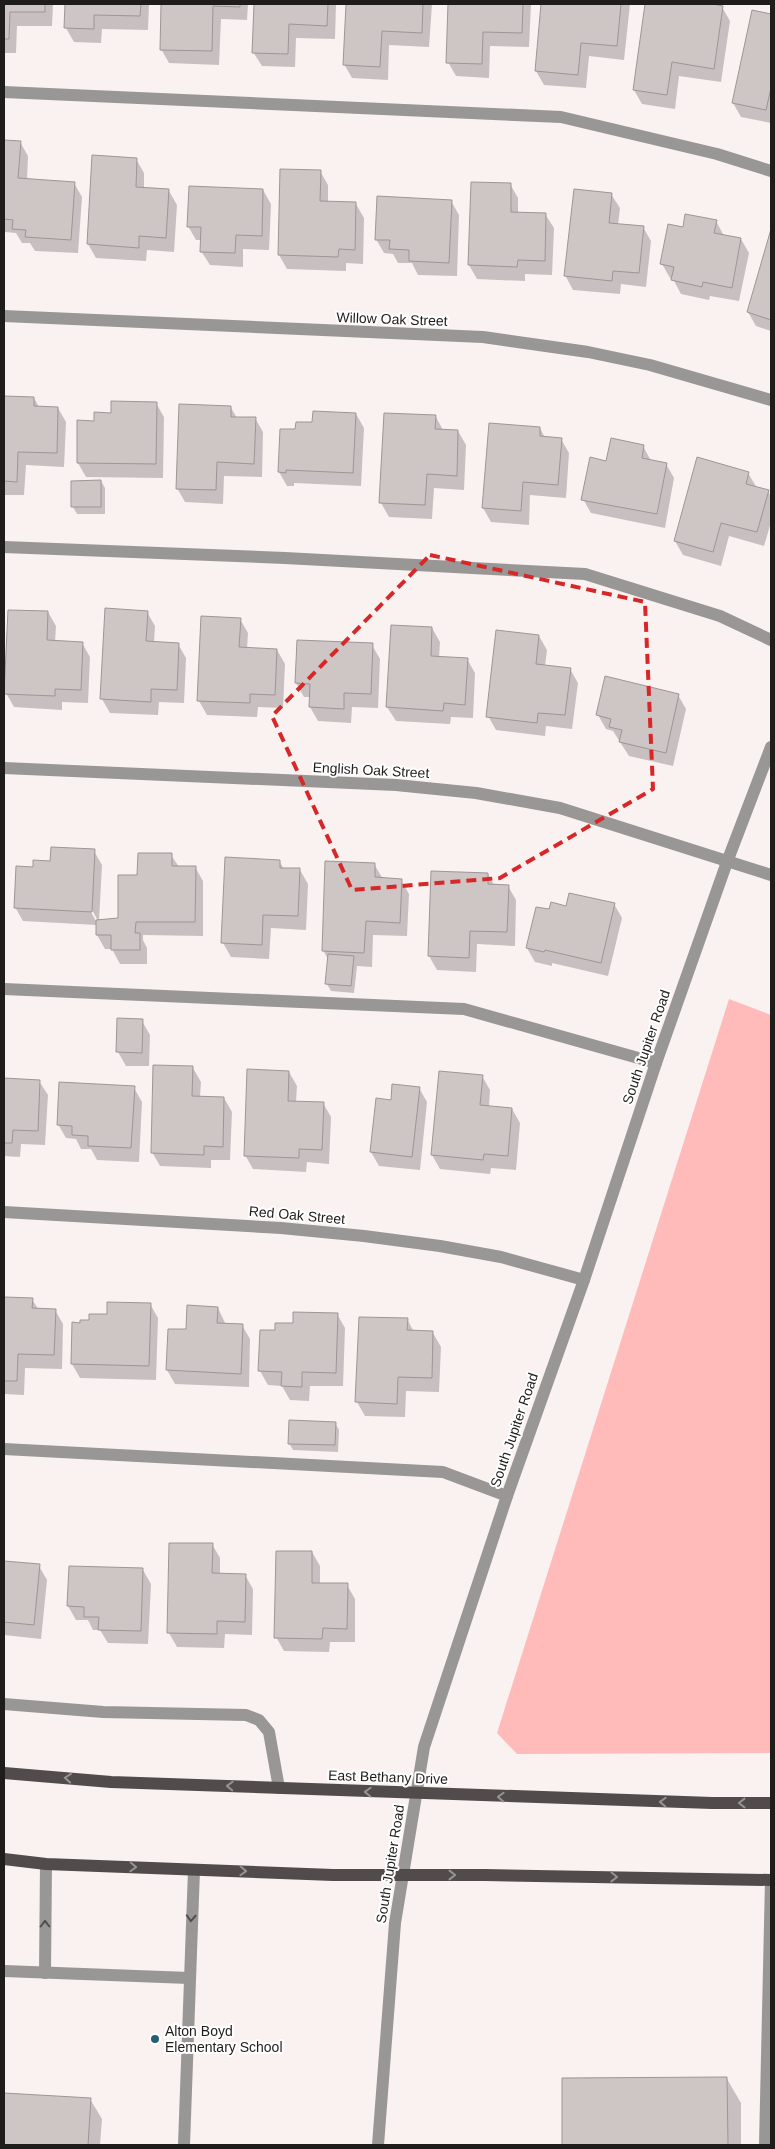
<svg xmlns="http://www.w3.org/2000/svg" width="775" height="2149" font-family="Arial,sans-serif">
<style>
.green{fill:#ffbaba}
.shadow{fill:#0003;fill-rule:evenodd}
.building{fill:#cec5c5;stroke:#9e9696}
.lines{fill:none;stroke-linecap:round;stroke-linejoin:round}
.minor{stroke:#999696;stroke-width:12}
.major{stroke:#514b4b;stroke-width:12}
.oneway{stroke:#979393}
.oneway2{stroke:#504d4d}
.marked{fill:none;stroke:#d62828;stroke-width:4;stroke-dasharray:10 6;stroke-linejoin:round}
.poi-dot{fill:#235e76;stroke:#fff;stroke-width:2}
.labels{text-anchor:middle;dominant-baseline:central;stroke-width:4;stroke-linejoin:round;paint-order:stroke}
.street-label{font-size:14px;fill:#1f1c1c;stroke:#fff}
.poi-label{font-size:14px;fill:#1f1c1c;stroke:#fff;text-anchor:start}
</style>
<rect width="100%" height="100%" fill="#faf1f1"/>
<polygon class="green" points="729,999 771,1015 771,1753 517,1754 497,1733"/>
<g class="shadow">
<polygon points="4,4 53,4 52,26 17,26 16,53 4,53"/>
<polygon points="66,4 149,4 148,30 102,29 101,43 74,42 66,28"/>
<polygon points="162,4 248,4 247,20 221,19 219,65 169,63 161,49"/>
<polygon points="255,4 336,4 335,39 296,38 295,67 262,66 253,52"/>
<polygon points="347,4 432,4 429,47 389,45 388,80 352,78 344,64"/>
<polygon points="450,4 531,4 529,47 490,46 489,78 456,76 448,62"/>
<polygon points="542,4 630,4 624,60 589,56 586,88 544,85 536,71"/>
<polygon points="647,4 716,4 717,7 722,7 730,21 721,82 679,76 675,109 642,104 634,90"/>
<polygon points="753,12 771,16 771,123 741,117 733,103"/>
<polygon points="4,142 20,142 28,156 27,180 74,183 82,197 78,253 35,251 30,243 22,243 16,233 5,232"/>
<polygon points="136,159 144,173 144,189 169,191 177,205 174,252 147,250 146,261 96,258 88,244"/>
<polygon points="320,171 328,185 328,203 356,204 364,218 363,264 346,263 346,271 287,269 279,255"/>
<polygon points="472,183 510,184 518,198 518,213 545,214 554,228 552,275 525,274 525,281 477,279 469,265"/>
<polygon points="263,190 271,204 269,250 243,249 243,267 210,265 201,251 202,240 196,240 188,226"/>
<polygon points="611,194 620,208 618,225 643,227 651,241 646,287 621,284 620,294 573,290 565,275"/>
<polygon points="451,201 459,215 457,276 418,275 412,263 398,263 393,254 384,253 376,239"/>
<polygon points="716,221 724,236 741,239 749,253 739,301 710,296 709,300 681,294 673,279 670,278 662,264 684,229"/>
<polygon points="771,233 771,331 756,326 748,312"/>
<polygon points="4,397 34,398 39,407 58,408 66,422 64,467 26,465 24,495 4,495"/>
<polygon points="156,403 164,417 163,478 86,477 78,463 95,422 112,414"/>
<polygon points="231,408 237,418 255,418 263,432 262,477 224,476 223,504 185,502 177,488"/>
<polygon points="356,414 364,428 361,486 294,483 294,486 287,486 279,472 296,430 313,424"/>
<polygon points="436,417 443,430 458,431 466,445 464,490 434,488 432,519 389,517 381,503"/>
<polygon points="540,428 545,438 561,439 569,453 566,498 530,495 529,525 491,522 483,508"/>
<polygon points="643,446 651,461 666,464 674,478 665,528 591,513 583,499 607,462"/>
<polygon points="748,473 757,488 768,491 771,497 771,522 764,546 729,536 721,566 683,555 675,541"/>
<polygon points="101,481 105,488 105,514 77,514 73,507"/>
<polygon points="48,612 56,626 55,642 82,643 90,657 88,703 62,702 62,710 14,707 6,693"/>
<polygon points="147,612 155,626 154,643 178,644 186,658 184,703 159,702 158,715 110,713 102,699"/>
<polygon points="240,619 248,633 247,649 277,650 285,664 283,708 258,707 257,717 207,715 199,701"/>
<polygon points="392,626 432,628 440,642 439,658 467,659 475,673 473,718 451,717 450,724 396,721 387,707"/>
<polygon points="539,636 547,650 545,666 570,669 578,683 572,729 546,726 545,736 496,730 488,716"/>
<polygon points="298,641 372,645 380,659 378,708 352,707 351,723 318,721 310,707 311,697 304,697 296,683"/>
<polygon points="678,695 686,709 673,766 629,756 613,731 606,729 598,715"/>
<path d="M94,851L102,865L99,921L119,919L138,876L171,855L179,867H195L203,881V936L143,935V940L147,948V964H120L112,949H105L97,935V925L23,921L15,907L34,868ZM90,906L98,921H96L88,907Z"/>
<polygon points="279,861 284,869 300,870 308,884 306,930 271,928 269,959 231,957 223,943"/>
<polygon points="374,864 383,879 401,880 409,894 407,936 373,935 372,967 357,966 354,993 331,991 327,984 329,961 323,950"/>
<polygon points="488,874 494,885 508,886 516,900 515,946 477,944 476,972 437,970 429,956"/>
<polygon points="614,904 622,918 608,976 552,963 552,966 535,962 527,948 549,911 567,908"/>
<polygon points="142,1021 150,1035 149,1066 126,1066 118,1052"/>
<polygon points="193,1068 201,1082 200,1097 224,1098 232,1112 230,1160 211,1160 211,1168 160,1166 152,1152"/>
<polygon points="289,1072 297,1086 296,1102 323,1103 331,1117 329,1164 307,1162 306,1172 253,1169 245,1155"/>
<polygon points="482,1076 490,1090 489,1107 512,1109 520,1123 516,1170 491,1168 490,1174 440,1169 432,1155"/>
<polygon points="4,1080 39,1081 48,1095 45,1145 21,1144 20,1157 4,1156"/>
<polygon points="134,1088 142,1102 139,1162 97,1160 91,1149 81,1149 76,1139 66,1138 58,1124"/>
<polygon points="419,1088 427,1102 420,1170 379,1166 371,1152 392,1101"/>
<polygon points="4,1298 32,1299 38,1309 55,1310 63,1324 62,1369 25,1368 24,1395 4,1394"/>
<polygon points="150,1304 158,1318 156,1380 80,1378 72,1364 81,1324"/>
<polygon points="218,1308 226,1325 242,1325 250,1339 249,1387 175,1384 167,1370 187,1330"/>
<polygon points="337,1314 345,1328 343,1386 310,1386 309,1401 290,1400 282,1386 268,1385 260,1371 261,1331 276,1332 294,1325"/>
<polygon points="360,1318 407,1319 414,1332 433,1333 441,1347 439,1392 406,1391 405,1417 365,1416 357,1402"/>
<polygon points="335,1423 339,1430 338,1452 293,1450 289,1443"/>
<polygon points="212,1544 220,1558 220,1574 245,1575 253,1589 252,1635 225,1634 224,1648 177,1647 169,1633"/>
<polygon points="312,1552 320,1566 320,1584 347,1585 355,1599 355,1642 330,1642 329,1652 284,1651 276,1637"/>
<polygon points="4,1562 39,1566 47,1580 41,1639 4,1635"/>
<polygon points="143,1570 151,1584 148,1644 108,1643 100,1630 93,1630 88,1620 76,1620 68,1606"/>
<polygon points="563,2079 727,2079 741,2103 741,2145 564,2145"/>
<polygon points="4,2095 90,2099 102,2119 100,2145 4,2145"/>
</g>
<g class="building">
<polygon points="4,4 45,4 45,12 10,12 9,39 4,39"/>
<polygon points="65,4 141,4 140,16 94,15 94,29 64,28"/>
<polygon points="161,4 240,4 240,7 213,6 212,51 160,50"/>
<polygon points="254,4 328,4 327,26 289,24 288,54 252,53"/>
<polygon points="346,4 423,4 422,33 382,31 380,67 343,65"/>
<polygon points="448,4 523,4 522,33 483,32 482,64 446,63"/>
<polygon points="541,4 621,4 617,46 581,43 578,75 535,71"/>
<polygon points="645,4 713,4 723,6 714,69 672,62 667,95 633,90"/>
<polygon points="752,10 771,14 771,88 766,110 732,103"/>
<polygon points="4,140 21,141 18,178 75,182 71,240 25,237 26,230 12,229 13,220 4,219"/>
<polygon points="92,155 137,158 136,187 169,189 166,238 139,236 139,248 87,244"/>
<polygon points="280,169 321,170 320,201 356,202 355,250 339,249 338,257 278,255"/>
<polygon points="471,182 511,183 511,212 546,213 545,261 518,260 517,267 468,265"/>
<polygon points="189,186 263,189 262,236 236,235 235,253 200,252 201,227 187,227"/>
<polygon points="574,189 612,193 609,223 644,226 639,273 613,271 612,281 564,276"/>
<polygon points="377,196 452,200 449,263 409,261 409,250 389,249 390,240 375,240"/>
<polygon points="685,214 717,220 714,233 741,238 732,288 703,282 702,287 671,280 674,267 660,264 668,224 683,227"/>
<polygon points="771,229 771,320 747,312"/>
<polygon points="4,396 34,397 34,406 58,407 57,453 18,452 17,482 4,481"/>
<polygon points="111,401 157,402 156,464 77,463 77,420 94,421 94,412 111,413"/>
<polygon points="179,404 231,406 231,417 256,417 254,464 217,462 216,490 176,489"/>
<polygon points="313,411 356,413 353,473 286,470 286,473 278,472 280,429 295,429 296,422 312,422"/>
<polygon points="384,413 436,415 435,429 458,430 457,476 427,474 425,505 379,503"/>
<polygon points="489,423 540,427 540,436 562,438 558,485 523,482 521,511 482,508"/>
<polygon points="611,438 644,445 642,458 667,463 657,514 581,500 590,457 606,461"/>
<polygon points="697,457 749,472 746,484 769,490 757,532 721,523 713,552 674,541"/>
<polygon points="101,480 101,507 71,507 71,481"/>
<polygon points="105,608 148,611 146,641 179,643 177,690 151,689 151,702 100,699"/>
<polygon points="8,610 48,611 47,640 83,642 81,690 55,689 55,696 4,694"/>
<polygon points="201,616 241,618 239,647 277,649 275,695 250,694 250,703 197,701"/>
<polygon points="391,625 432,627 431,656 468,658 465,705 444,703 443,711 386,707"/>
<polygon points="496,630 539,635 536,664 571,668 565,715 538,713 537,723 486,717"/>
<polygon points="297,640 373,643 371,694 344,693 344,709 309,707 310,684 295,683"/>
<polygon points="605,676 679,694 666,753 619,742 622,730 609,727 611,719 596,715"/>
<polygon points="51,847 95,849 92,912 14,908 16,866 33,867 33,860 50,861"/>
<polygon points="138,853 172,853 172,866 196,866 195,922 136,922 135,933 140,933 140,950 111,950 111,935 96,935 96,920 118,918 118,875 137,875"/>
<polygon points="225,857 280,860 280,868 300,868 298,916 263,915 262,945 221,943"/>
<polygon points="325,861 375,863 375,877 402,879 400,923 366,921 364,953 322,951"/>
<polygon points="431,871 488,873 488,884 509,885 507,932 470,931 469,958 428,956"/>
<polygon points="569,893 615,903 601,963 545,950 544,952 526,948 536,907 549,909 551,902 566,906"/>
<polygon points="328,954 354,956 351,986 325,984"/>
<polygon points="117,1018 143,1019 142,1053 116,1052"/>
<polygon points="153,1065 193,1066 192,1096 224,1097 223,1147 204,1146 204,1155 151,1153"/>
<polygon points="247,1069 289,1071 288,1101 324,1102 322,1150 299,1149 299,1158 244,1156"/>
<polygon points="439,1071 483,1075 480,1105 512,1108 508,1156 484,1154 483,1160 431,1155"/>
<polygon points="4,1078 40,1080 38,1131 13,1130 12,1143 4,1143"/>
<polygon points="59,1082 135,1086 131,1148 88,1146 88,1136 72,1135 72,1126 57,1125"/>
<polygon points="392,1084 420,1087 412,1157 370,1152 376,1098 391,1100"/>
<polygon points="4,1297 33,1298 32,1308 56,1309 54,1355 18,1354 17,1381 4,1381"/>
<polygon points="107,1302 151,1303 149,1366 71,1364 72,1322 80,1323 80,1320 89,1320 89,1314 107,1314"/>
<polygon points="187,1305 218,1307 217,1323 243,1324 241,1374 166,1370 168,1329 186,1329"/>
<polygon points="293,1312 338,1313 336,1373 302,1372 302,1387 281,1386 282,1372 258,1371 260,1330 275,1330 275,1323 293,1323"/>
<polygon points="359,1317 408,1318 407,1330 433,1331 432,1378 398,1377 397,1404 355,1402"/>
<polygon points="289,1420 336,1422 335,1445 288,1444"/>
<polygon points="169,1543 213,1543 212,1573 246,1574 245,1622 217,1621 217,1634 167,1633"/>
<polygon points="276,1551 312,1551 312,1583 348,1583 347,1629 323,1628 322,1639 274,1638"/>
<polygon points="4,1561 40,1564 34,1625 4,1622"/>
<polygon points="69,1566 143,1568 141,1631 98,1630 99,1617 84,1617 84,1607 67,1606"/>
<polygon points="727,2077 728,2145 562,2145 562,2078"/>
<polygon points="4,2093 91,2098 88,2145 93,2145 4,2145"/>
</g>
<g class="lines">
<g class="minor">
<polyline points="4,92 561,117 717,154 771,171"/>
<polyline points="4,316 483,337 588,352 650,365 771,400"/>
<polyline points="4,547 285,558 585,574 720,616 771,640"/>
<polyline points="4,768 396,785 476,793 560,808 771,875"/>
<polyline points="4,989 464,1009 656,1063"/>
<polyline points="4,1212 281,1228 364,1236 440,1246 501,1257 584,1280"/>
<polyline points="4,1449 443,1472 507,1496"/>
<polyline points="4,1704 103,1712 246,1715 259,1720 269,1732 279,1788"/>
<polyline points="4,1971 189,1978"/>
<polyline points="45,1973 46,1864"/>
<polyline points="184,2145 194,1870"/>
<polyline points="378,2145 395,1923 424,1747 507,1496 584,1280 656,1063 727,862 771,747"/>
<polyline points="765,2145 771,1880"/>
</g>
<g class="major">
<polyline points="4,1773 111,1782 712,1803 771,1803"/>
<polyline points="4,1859 46,1864 333,1875 485,1875 771,1880"/>
</g>
</g>
<defs><path id="oneway-chevron" d="M-2-3.5L2.5 0L-2 3.5" fill="none" stroke-width="1.6" stroke-linecap="round" stroke-linejoin="round" transform="scale(1.25)"/></defs>
<g class="oneway">
<use href="#oneway-chevron" transform="translate(68 1778) rotate(-175)"/>
<use href="#oneway-chevron" transform="translate(230 1786) rotate(-178)"/>
<use href="#oneway-chevron" transform="translate(368 1792) rotate(-178)"/>
<use href="#oneway-chevron" transform="translate(501 1797) rotate(-178)"/>
<use href="#oneway-chevron" transform="translate(663 1802) rotate(-178)"/>
<use href="#oneway-chevron" transform="translate(742 1803) rotate(180)"/>
<use href="#oneway-chevron" transform="translate(133 1867) rotate(2)"/>
<use href="#oneway-chevron" transform="translate(243 1871) rotate(2)"/>
<use href="#oneway-chevron" transform="translate(452 1875)"/>
<use href="#oneway-chevron" transform="translate(614 1877) rotate(1)"/>
</g>
<g class="oneway2">
<use href="#oneway-chevron" transform="translate(191 1918) rotate(93)"/>
<use href="#oneway-chevron" transform="translate(45 1924) rotate(-90)"/>
</g>
<path class="marked" d="M430,555L645,602L653,789L500,878L352,890L272,716Z"/>
<circle class="poi-dot" cx="155" cy="2039" r="5"/>
<g class="labels">
<g class="street-label">
<text transform="translate(392 319) rotate(2)">Willow Oak Street</text>
<text transform="translate(371 770) rotate(3)">English Oak Street</text>
<text transform="translate(646 1047) rotate(-71)">South Jupiter Road</text>
<text transform="translate(297 1215) rotate(5)">Red Oak Street</text>
<text transform="translate(514 1430) rotate(-71)">South Jupiter Road</text>
<text transform="translate(388 1777) rotate(2)">East Bethany Drive</text>
<text transform="translate(390 1864) rotate(-81)">South Jupiter Road</text>
</g>
<g class="poi-label">
<text x="165" y="2031">Alton Boyd<tspan x="165" dy="16">Elementary School</tspan></text>
</g>
</g>
<rect width="775" height="2149" fill="none" stroke="#1f1c1c" stroke-width="10"/>
</svg>
